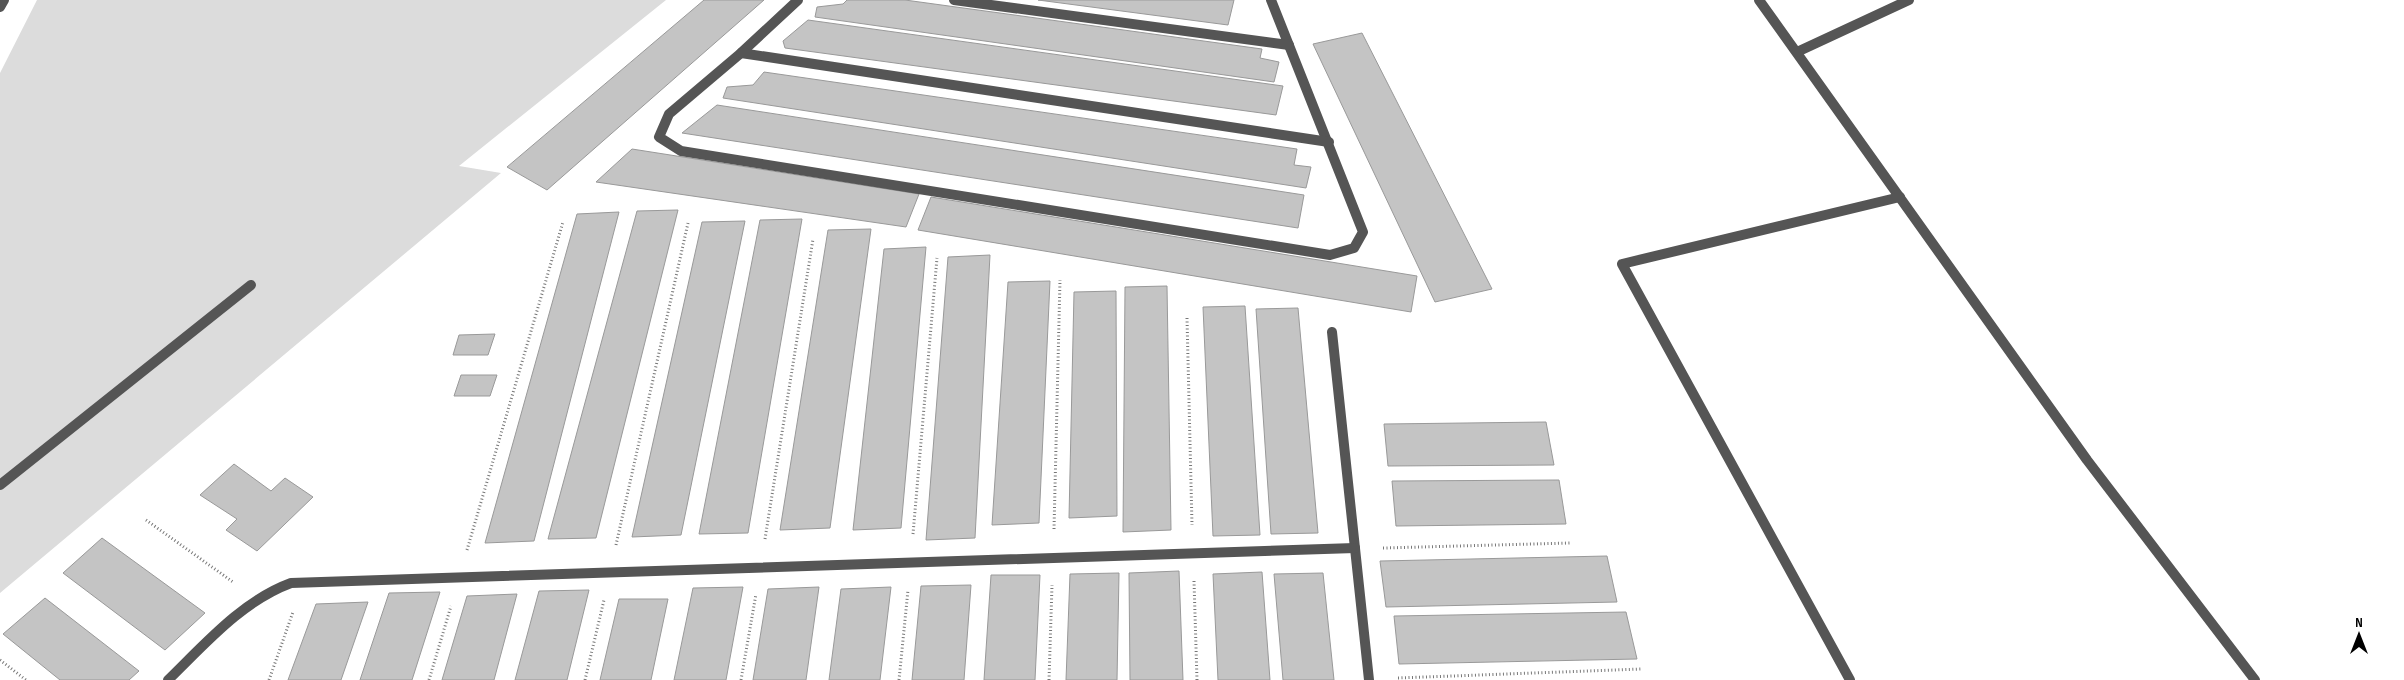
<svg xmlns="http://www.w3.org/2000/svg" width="2404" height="680" font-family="'Sofia Sans Condensed',sans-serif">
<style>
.green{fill:#dcdcdc}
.building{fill:#c4c4c4;stroke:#999}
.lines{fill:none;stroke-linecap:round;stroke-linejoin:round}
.path{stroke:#777;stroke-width:3;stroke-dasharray:1 2.5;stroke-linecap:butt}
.street{stroke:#555;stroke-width:10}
</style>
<rect width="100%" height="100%" fill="#fff"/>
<polygon class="green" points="37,0 666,0 459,166 501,173 0,593 0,73"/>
<g class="building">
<polygon points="704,0 764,0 547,190 507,167"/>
<polygon points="847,0 905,0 1262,49 1260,58 1279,62 1274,82 815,17 817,7 843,4"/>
<polygon points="1038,0 1234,0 1228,25"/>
<polygon points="808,20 1283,86 1276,115 785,48 783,41"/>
<polygon points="1362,33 1492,289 1435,302 1313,44"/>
<polygon points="764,72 1297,149 1294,165 1311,167 1306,188 723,98 727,87 753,85"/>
<polygon points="717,105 1304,195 1298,228 682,133"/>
<polygon points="632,149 919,194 906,227 596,182"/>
<polygon points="931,197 1417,276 1411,312 918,230"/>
<polygon points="678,210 596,538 548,539 637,211"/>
<polygon points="619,212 534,541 485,543 577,214"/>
<polygon points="802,219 748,533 699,534 760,220"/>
<polygon points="745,221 681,535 632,537 702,222"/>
<polygon points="871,229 830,528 780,530 828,230"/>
<polygon points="926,247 901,528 853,530 884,249"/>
<polygon points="990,255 975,538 926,540 948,257"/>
<polygon points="1050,281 1039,523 992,525 1008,282"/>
<polygon points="1167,286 1171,530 1123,532 1125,287"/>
<polygon points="1116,291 1117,516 1069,518 1074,292"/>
<polygon points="1245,306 1260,535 1213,536 1203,307"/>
<polygon points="1298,308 1318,533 1271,534 1256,309"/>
<polygon points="495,334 488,355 453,355 459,335"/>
<polygon points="461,375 497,375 490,396 454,396"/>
<polygon points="1546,422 1554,465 1388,466 1384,424"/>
<polygon points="234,464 271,491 285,478 313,497 257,551 226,530 237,519 200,495"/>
<polygon points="1559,480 1566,524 1396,526 1392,481"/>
<polygon points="102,538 205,613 165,650 63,573"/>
<polygon points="1607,556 1617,602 1386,607 1380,561"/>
<polygon points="1179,571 1183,680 1130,680 1129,573"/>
<polygon points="1262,572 1270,680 1218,680 1213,574"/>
<polygon points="1119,573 1117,680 1066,680 1070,574"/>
<polygon points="1323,573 1334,680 1283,680 1274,574"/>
<polygon points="991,575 1040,575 1035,680 984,680"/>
<polygon points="971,585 964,680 912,680 921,586"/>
<polygon points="743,587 726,680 674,680 693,588"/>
<polygon points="819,587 806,680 753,680 768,589"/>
<polygon points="891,587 880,680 829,680 841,589"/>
<polygon points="589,590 567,680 515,680 539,591"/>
<polygon points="440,592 412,680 360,680 389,593"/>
<polygon points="517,594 494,680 442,680 467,596"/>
<polygon points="45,598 139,671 129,680 60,680 3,634"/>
<polygon points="619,599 668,599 651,680 600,680"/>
<polygon points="368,602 341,680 288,680 316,604"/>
<polygon points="1626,612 1637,659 1399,664 1394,616"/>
</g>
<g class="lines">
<g class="path">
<polyline points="1187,318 1192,525"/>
<polyline points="146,520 233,582"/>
<polyline points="1054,529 1060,280"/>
<polyline points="913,534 937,258"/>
<polyline points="765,539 813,239"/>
<polyline points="616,545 688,223"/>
<polyline points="1383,548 1570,543"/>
<polyline points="467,550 563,222"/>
<polyline points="1194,581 1197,680"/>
<polyline points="0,660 26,680"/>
<polyline points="1398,678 1642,669"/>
<polyline points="269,680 293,612"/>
<polyline points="429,680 451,606"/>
<polyline points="585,680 604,600"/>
<polyline points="741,680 756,594"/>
<polyline points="899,680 908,590"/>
<polyline points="1049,680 1052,585"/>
</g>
<g class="street">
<polyline points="798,0 741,53 669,114 659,137 681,151 1330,255 1354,248 1363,232 1271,0"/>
<polyline points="954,0 1289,45"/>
<polyline points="1759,0 2087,460 2255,680"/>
<polyline points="0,7 4,0"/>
<polyline points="1797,52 1909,0"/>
<polyline points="741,53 1329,142"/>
<polyline points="1332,332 1369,680"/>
<polyline points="0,485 251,285"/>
<path d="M168,680C205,644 242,601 291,583L1355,548"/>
<polyline points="1850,680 1622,264 1900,197"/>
</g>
</g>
<g transform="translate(2359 635)" stroke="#ffffff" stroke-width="4" paint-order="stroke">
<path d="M0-4L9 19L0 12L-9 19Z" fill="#000000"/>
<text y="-8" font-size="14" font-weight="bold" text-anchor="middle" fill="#000000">N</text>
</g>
</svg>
